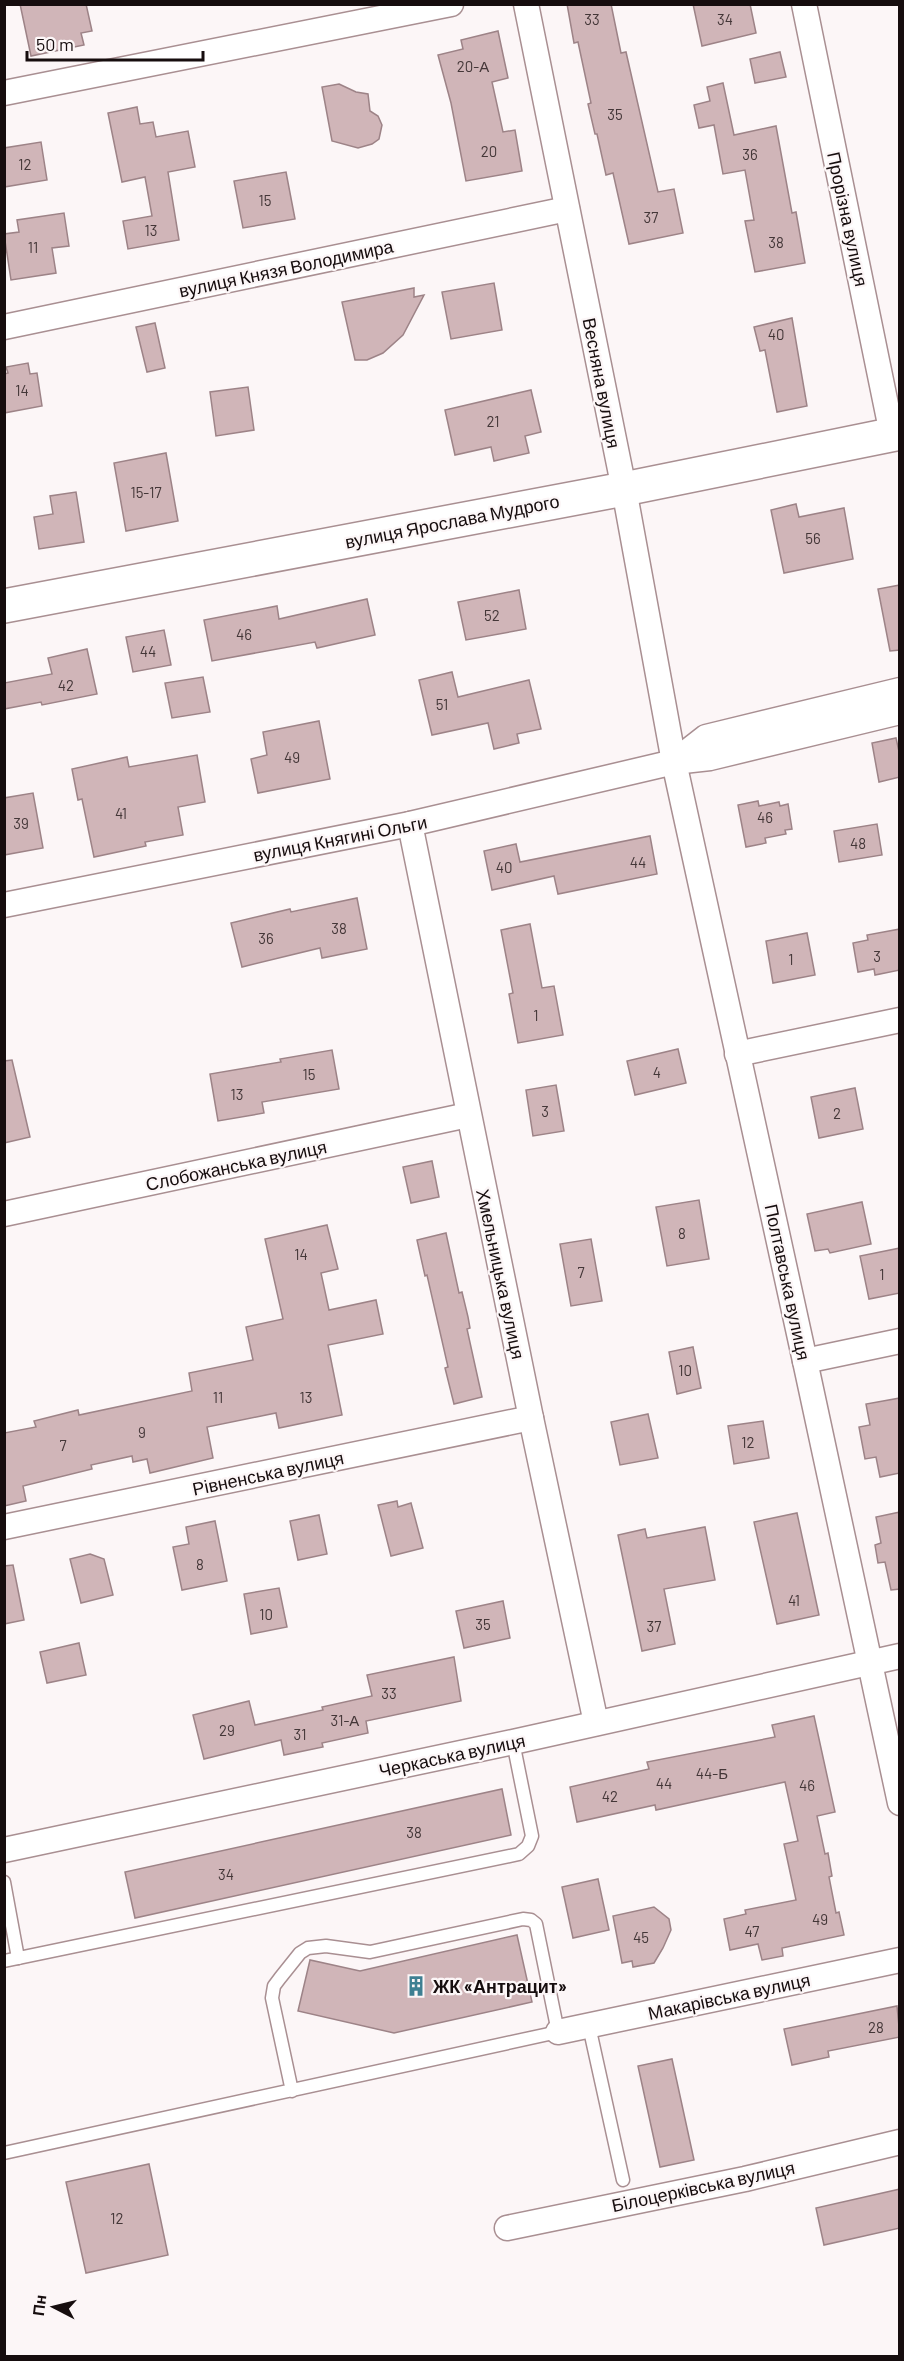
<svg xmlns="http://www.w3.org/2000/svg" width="904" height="2361" font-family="Barlow,sans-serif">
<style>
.building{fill:#d0b5b8;stroke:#9d8387;stroke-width:1.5}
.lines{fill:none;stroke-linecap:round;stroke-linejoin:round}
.service-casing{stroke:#a98f92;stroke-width:15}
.minor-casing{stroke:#a98f92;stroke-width:27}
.secondary-casing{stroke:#a98f92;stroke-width:36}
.service{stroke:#fff;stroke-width:12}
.minor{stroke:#fff;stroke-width:24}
.secondary{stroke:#fff;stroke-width:33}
.labels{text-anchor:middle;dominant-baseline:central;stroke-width:4.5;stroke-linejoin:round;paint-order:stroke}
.number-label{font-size:15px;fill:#443738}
.street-label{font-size:18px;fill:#160d0e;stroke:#fcf6f7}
.poi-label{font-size:18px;font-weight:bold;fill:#160d0e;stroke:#fcf6f7;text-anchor:start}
</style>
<rect width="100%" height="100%" fill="#fcf6f7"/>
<g class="building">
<polygon points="20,4 86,4 92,31 81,33 84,45 31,56"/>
<polygon points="567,4 611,4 621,53 626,52 658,192 674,189 683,233 629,244 613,173 606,175 597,134 595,134 588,104 591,103 578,42 574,43"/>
<polygon points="693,4 750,4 756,33 702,46"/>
<polygon points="498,31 508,78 492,82 503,132 515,130 522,171 466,181 451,103 438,55 463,49 461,40"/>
<polygon points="780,52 786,77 755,83 750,59"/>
<polygon points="723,83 734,135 776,126 792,213 796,212 805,263 755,272 745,221 754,220 745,170 723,174 714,125 699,128 694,105 710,101 707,87"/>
<polygon points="339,84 356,92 368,94 370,111 378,116 382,125 379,139 372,144 358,148 332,141 322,87"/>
<polygon points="137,107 140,124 153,122 156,137 188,131 195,167 168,172 179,240 128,249 123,221 152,216 145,177 122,182 108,113"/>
<polygon points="41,142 47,180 4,187 4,148"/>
<polygon points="286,172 295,219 243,228 234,181"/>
<polygon points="64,213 69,246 52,248 56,273 11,280 4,234 19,232 17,220"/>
<polygon points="494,283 502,330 451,339 442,292"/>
<polygon points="414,288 414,297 424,295 403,335 383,353 367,360 355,360 342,302"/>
<polygon points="792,318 807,406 777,412 765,350 760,351 754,327"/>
<polygon points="155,323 165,368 147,372 136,327"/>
<polygon points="28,363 30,374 37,373 42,406 4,413 4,374 8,373 6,367"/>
<polygon points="248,387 254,430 216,436 210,392"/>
<polygon points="531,390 541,432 525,436 529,453 494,461 491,447 455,455 445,410"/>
<polygon points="166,453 178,521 126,531 114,463"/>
<polygon points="76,492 84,542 39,549 34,517 53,514 50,496"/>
<polygon points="796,504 799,517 844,508 853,559 784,573 771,510"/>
<polygon points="900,585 900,650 890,651 878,589"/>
<polygon points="519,590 526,629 466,640 458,602"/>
<polygon points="367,599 375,635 317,648 315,642 212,661 204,620 277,606 279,619"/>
<polygon points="164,630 171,665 133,672 126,637"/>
<polygon points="87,649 97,694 42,705 41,702 4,709 4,683 52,674 48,658"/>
<polygon points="452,672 458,697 529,680 541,729 517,734 519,743 494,749 488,723 432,735 419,680"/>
<polygon points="203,677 210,712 172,718 165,683"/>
<polygon points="319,721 330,779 258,793 251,759 267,755 263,732"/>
<polygon points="896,738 900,756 900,777 879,782 872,743"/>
<polygon points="197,755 205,802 178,807 183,835 145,842 146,846 94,857 82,799 78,800 72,769 127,757 129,767"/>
<polygon points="33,793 43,848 4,855 4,798"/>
<polygon points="758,801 759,806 779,802 780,806 788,804 792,829 785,830 786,834 765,838 766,843 746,847 738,805"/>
<polygon points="877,824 882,855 839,862 834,831"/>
<polygon points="650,836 657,874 558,894 554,876 492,890 484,851 516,844 520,862"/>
<polygon points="357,898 367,949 322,958 320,948 242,967 231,923 290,909 291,912"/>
<polygon points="530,924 542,988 554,986 563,1035 518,1043 509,994 513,993 501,930"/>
<polygon points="900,929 900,970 875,975 874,969 858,972 853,943 868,940 867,935"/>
<polygon points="807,933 815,975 773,983 766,941"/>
<polygon points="678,1049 686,1083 635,1095 627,1061"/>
<polygon points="332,1050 339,1089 262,1102 264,1113 218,1121 210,1074 281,1062 280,1059"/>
<polygon points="12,1060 30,1137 4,1143 4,1061"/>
<polygon points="556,1085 564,1131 533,1136 526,1090"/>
<polygon points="855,1088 863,1129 819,1138 811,1097"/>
<polygon points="432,1161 439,1197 411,1203 403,1167"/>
<polygon points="699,1200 709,1259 667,1266 656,1207"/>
<polygon points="862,1202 871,1244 830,1253 828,1249 815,1251 807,1214"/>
<polygon points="327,1225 338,1269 321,1273 329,1310 376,1300 383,1334 328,1345 342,1415 279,1428 276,1413 207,1427 213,1458 150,1473 147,1459 133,1462 132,1456 91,1465 92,1469 23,1486 26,1501 4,1506 4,1433 36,1427 34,1421 78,1410 79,1415 192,1391 189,1373 253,1360 246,1327 283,1319 265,1239"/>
<polygon points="446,1233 459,1293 462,1292 468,1317 470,1328 467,1329 482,1397 454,1404 445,1368 448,1367 427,1275 425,1276 417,1240"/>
<polygon points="591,1239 602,1301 571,1306 560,1244"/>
<polygon points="900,1248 900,1293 869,1299 860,1256"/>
<polygon points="693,1347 701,1388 677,1394 669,1352"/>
<polygon points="900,1398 900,1473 880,1477 876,1457 865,1459 859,1427 870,1425 866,1404"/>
<polygon points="648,1414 658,1458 620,1465 611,1422"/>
<polygon points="763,1421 769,1458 734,1464 728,1426"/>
<polygon points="397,1501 398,1507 411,1503 423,1548 391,1556 378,1505"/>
<polygon points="900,1512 900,1589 891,1590 885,1562 878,1563 875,1545 881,1543 876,1517"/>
<polygon points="797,1513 819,1615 777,1624 754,1522"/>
<polygon points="319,1515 327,1554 298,1560 290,1521"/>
<polygon points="215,1521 227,1581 182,1590 173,1547 189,1544 186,1527"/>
<polygon points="705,1527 715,1580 664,1589 675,1644 642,1651 618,1535 645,1529 647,1538"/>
<polygon points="90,1554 104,1559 113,1595 81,1603 70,1559"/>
<polygon points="13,1565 24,1620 4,1624 4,1566"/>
<polygon points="279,1588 287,1627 251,1634 244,1594"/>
<polygon points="503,1601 510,1638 464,1648 456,1611"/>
<polygon points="79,1643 86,1675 47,1683 40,1652"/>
<polygon points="454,1657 461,1701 366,1721 368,1733 322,1743 323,1747 284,1755 281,1740 204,1759 193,1715 249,1701 255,1725 323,1710 322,1707 372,1696 367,1675"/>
<polygon points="814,1716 835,1812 817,1816 825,1854 828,1853 832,1876 829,1877 836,1913 839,1912 844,1935 782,1948 783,1956 762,1960 758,1944 730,1950 724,1919 746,1914 745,1910 796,1900 784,1844 798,1841 785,1782 656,1810 655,1805 577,1822 570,1787 649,1769 647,1762 775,1737 772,1725"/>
<polygon points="502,1789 511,1835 135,1918 125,1872"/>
<polygon points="598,1879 609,1930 573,1938 562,1887"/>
<polygon points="654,1907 669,1919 671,1930 663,1948 654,1963 633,1967 632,1961 622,1963 613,1916"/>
<polygon points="517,1935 532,2002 394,2033 298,2011 310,1960 360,1971"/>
<polygon points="897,2006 900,2037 828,2051 829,2057 792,2065 784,2029"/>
<polygon points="672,2059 694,2160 660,2167 638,2066"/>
<polygon points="149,2164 168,2255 86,2273 66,2182"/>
<polygon points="900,2189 900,2228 824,2245 816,2208"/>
</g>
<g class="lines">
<g class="service-casing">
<g id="service">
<polyline points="4,1882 18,1958"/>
<polyline points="4,1961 519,1854 528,1846 532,1836 513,1742"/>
<polyline points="589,2026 623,2180"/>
<polyline points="4,2153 558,2032 536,1924 531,1920 523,1919 370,1952 326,1946 308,1948 300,1953 280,1978 274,1986 272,1998 292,2091"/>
</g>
</g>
<g class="minor-casing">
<g id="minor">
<polyline points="526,4 624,489 674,762 805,1361 900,1803"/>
<polyline points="804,4 892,434"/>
<polyline points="4,93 451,4"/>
<polyline points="4,327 567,209"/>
<polyline points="674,762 706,737 900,690"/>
<polyline points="410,824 531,1418 596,1723"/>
<polyline points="4,905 410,824 674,762 710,758 900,712"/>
<polyline points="737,1054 900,1020"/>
<polyline points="4,1214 468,1115"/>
<polyline points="805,1361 900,1341"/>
<polyline points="4,1527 531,1418"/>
<polyline points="4,1850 513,1742 900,1656"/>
<polyline points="558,2032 900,1960"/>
<polyline points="507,2228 745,2179 900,2142"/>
</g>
</g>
<g class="secondary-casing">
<polyline id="secondary" points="4,606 624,489 900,433"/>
</g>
<use href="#service" class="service"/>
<use href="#minor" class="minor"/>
<use href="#secondary" class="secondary"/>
</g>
<defs>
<g id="building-bare" transform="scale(1.62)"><path d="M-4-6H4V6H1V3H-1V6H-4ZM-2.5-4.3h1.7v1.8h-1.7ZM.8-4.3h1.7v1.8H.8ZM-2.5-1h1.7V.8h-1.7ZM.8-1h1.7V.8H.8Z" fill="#3e7f92" stroke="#fcf6f7" stroke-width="2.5" paint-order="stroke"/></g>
</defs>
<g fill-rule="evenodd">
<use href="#building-bare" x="416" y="1986"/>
</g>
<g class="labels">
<g class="number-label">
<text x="592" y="19">33</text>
<text x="725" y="19">34</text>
<text x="473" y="66">20-А</text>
<text x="615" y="114">35</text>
<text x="489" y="151">20</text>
<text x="750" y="154">36</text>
<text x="25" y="164">12</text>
<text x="265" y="200">15</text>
<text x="651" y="217">37</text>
<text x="151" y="230">13</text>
<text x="776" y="242">38</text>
<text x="33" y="247">11</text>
<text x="776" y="334">40</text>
<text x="22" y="390">14</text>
<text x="493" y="421">21</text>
<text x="146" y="492">15-17</text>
<text x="813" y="538">56</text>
<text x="492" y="615">52</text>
<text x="244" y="634">46</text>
<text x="148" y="651">44</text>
<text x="66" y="685">42</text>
<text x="442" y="704">51</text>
<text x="292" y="757">49</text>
<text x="121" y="813">41</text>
<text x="765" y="817">46</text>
<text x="21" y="823">39</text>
<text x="858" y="843">48</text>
<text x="638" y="862">44</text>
<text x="504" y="867">40</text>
<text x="339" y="928">38</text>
<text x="266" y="938">36</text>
<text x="877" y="956">3</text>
<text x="791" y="959">1</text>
<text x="536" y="1015">1</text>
<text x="657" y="1072">4</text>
<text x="309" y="1074">15</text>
<text x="237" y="1094">13</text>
<text x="545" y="1111">3</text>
<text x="837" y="1113">2</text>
<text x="682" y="1233">8</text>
<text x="301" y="1254">14</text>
<text x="581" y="1272">7</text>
<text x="882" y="1274">1</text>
<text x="685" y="1370">10</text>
<text x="218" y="1397">11</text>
<text x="306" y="1397">13</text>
<text x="142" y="1432">9</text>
<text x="748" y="1442">12</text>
<text x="63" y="1445">7</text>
<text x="200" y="1564">8</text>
<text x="794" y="1600">41</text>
<text x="266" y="1614">10</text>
<text x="483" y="1624">35</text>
<text x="654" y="1626">37</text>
<text x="389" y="1693">33</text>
<text x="345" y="1720">31-А</text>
<text x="227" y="1730">29</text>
<text x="300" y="1734">31</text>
<text x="712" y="1773">44-Б</text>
<text x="664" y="1783">44</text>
<text x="807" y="1785">46</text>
<text x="610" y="1796">42</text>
<text x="414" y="1832">38</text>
<text x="226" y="1874">34</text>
<text x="820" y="1919">49</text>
<text x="752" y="1931">47</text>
<text x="641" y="1937">45</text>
<text x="876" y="2027">28</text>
<text x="117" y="2218">12</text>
</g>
<g class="street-label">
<text transform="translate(848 219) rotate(78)">Прорізна вулиця</text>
<text transform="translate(286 268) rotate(-12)">вулиця Князя Володимира</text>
<text transform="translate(602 383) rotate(79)">Весняна вулиця</text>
<text transform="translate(452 521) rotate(-11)">вулиця Ярослава Мудрого</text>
<text transform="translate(340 838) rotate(-11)">вулиця Княгині Ольги</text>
<text transform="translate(236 1165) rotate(-12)">Слобожанська вулиця</text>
<text transform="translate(501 1274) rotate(78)">Хмельницька вулиця</text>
<text transform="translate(788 1282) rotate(78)">Полтавська вулиця</text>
<text transform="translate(268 1473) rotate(-12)">Рівненська вулиця</text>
<text transform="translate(452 1755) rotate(-12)">Черкаська вулиця</text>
<text transform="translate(729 1996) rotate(-12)">Макарівська вулиця</text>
<text transform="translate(703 2186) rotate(-12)">Білоцерківська вулиця</text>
</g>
<g class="poi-label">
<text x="433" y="1986">ЖК «Антрацит»</text>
</g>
</g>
<rect width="904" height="2361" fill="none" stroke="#160d0e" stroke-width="12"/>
<g transform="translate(54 2307) rotate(277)" stroke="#fcf6f7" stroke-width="4.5" paint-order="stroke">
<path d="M0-4.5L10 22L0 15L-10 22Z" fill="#160d0e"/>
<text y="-9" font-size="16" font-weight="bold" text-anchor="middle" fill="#160d0e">Пн</text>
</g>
<path d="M27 51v9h176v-9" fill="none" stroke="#160d0e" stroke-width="3"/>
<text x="36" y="51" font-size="18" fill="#160d0e" stroke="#fcf6f7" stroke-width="4.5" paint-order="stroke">50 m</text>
</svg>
